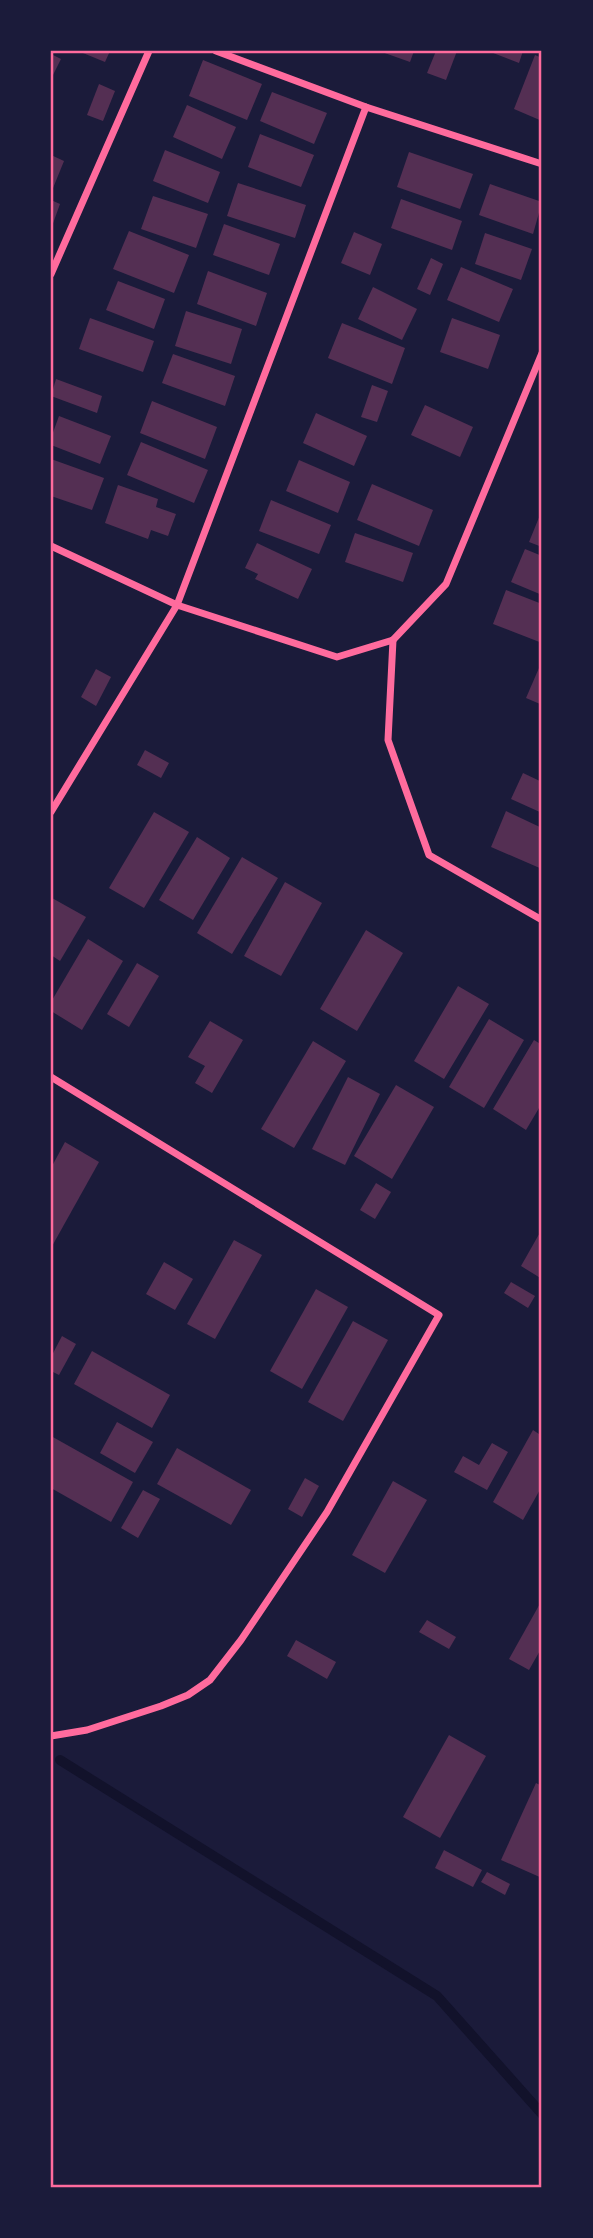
<svg xmlns="http://www.w3.org/2000/svg" width="593" height="2238" viewBox="0 0 593 2238" font-family="'Alegreya Sans',sans-serif">
	<style>
		.lines { fill: none; stroke-linecap: round; stroke-linejoin: round }
		.stream { stroke: #12122b; stroke-width: 10 }
		.building { fill: #542f53 }
		.minor { stroke: #ff6b9d; stroke-width: 7 }
		.neatline { fill: none; stroke: #ff6b9d; stroke-width: 2.5 }
	</style>
	<rect width="100%" height="100%" fill="#1b1b3a"/>
	<g class="lines">
		<!-- stream -->
		<path class="stream" d="M60 1760 437 1996 542 2114"/>
	</g>
	<!-- building -->
	<g class="building">
		<path d="M78 51H110L105 62Z"/>
		<path d="M379 51H414L410 62Z"/>
		<path d="M436 51H457L446 80 427 73Z"/>
		<path d="M488 51H523L519 63Z"/>
		<path d="M51 54 61 59 51 79Z"/>
		<path d="M535 55 542 58V121L514 109Z"/>
		<path d="M203 60 262 84 247 120 189 96Z"/>
		<path d="M99 84 115 91 103 121 87 115Z"/>
		<path d="M272 92 327 113 314 144 260 121Z"/>
		<path d="M187 105 236 127 222 159 173 137Z"/>
		<path d="M260 134 314 155 301 187 248 167Z"/>
		<path d="M165 150 220 172 208 203 153 181Z"/>
		<path d="M409 152 473 174 460 209 397 187Z"/>
		<path d="M51 155 64 161 51 193Z"/>
		<path d="M238 183 306 205 295 238 227 216Z"/>
		<path d="M490 184 542 202 533 234 479 215Z"/>
		<path d="M153 196 208 214 196 248 141 229Z"/>
		<path d="M401 199 462 221 452 250 391 228Z"/>
		<path d="M51 200 60 204 51 229Z"/>
		<path d="M224 224 280 244 269 275 213 255Z"/>
		<path d="M129 231 189 255 174 293 113 269Z"/>
		<path d="M354 232 382 244 370 275 341 263Z"/>
		<path d="M485 233 532 249 521 280 475 264Z"/>
		<path d="M431 258 443 264 430 295 417 289Z"/>
		<path d="M461 267 513 289 499 322 447 300Z"/>
		<path d="M208 271 267 293 256 326 197 304Z"/>
		<path d="M118 281 165 299 154 329 106 310Z"/>
		<path d="M373 287 417 309 402 340 358 319Z"/>
		<path d="M186 311 242 329 231 364 175 346Z"/>
		<path d="M90 318 154 341 143 372 79 349Z"/>
		<path d="M452 318 500 335 488 369 440 352Z"/>
		<path d="M342 323 405 348 392 384 328 358Z"/>
		<path d="M173 354 235 376 225 406 162 383Z"/>
		<path d="M56 379 102 396 97 413 51 396Z"/>
		<path d="M372 385 388 391 377 422 361 417Z"/>
		<path d="M152 401 217 427 205 459 140 433Z"/>
		<path d="M425 405 473 427 460 457 411 435Z"/>
		<path d="M316 413 367 436 354 466 303 443Z"/>
		<path d="M59 416 111 436 100 464 51 445V438Z"/>
		<path d="M141 442 208 470 194 503 127 475Z"/>
		<path d="M51 459 104 478 92 510 51 496Z"/>
		<path d="M299 460 350 482 338 513 286 491Z"/>
		<path d="M372 484 433 510 419 546 357 520Z"/>
		<path d="M118 485 158 499 156 507 176 514 168 536 151 530 148 539 105 523Z"/>
		<path d="M271 500 331 525 319 554 259 531Z"/>
		<path d="M542 510V547L529 542Z"/>
		<path d="M355 533 413 553 403 582 345 562Z"/>
		<path d="M257 543 312 569 298 599 255 579 258 574 245 568Z"/>
		<path d="M525 549 542 556V595L511 582Z"/>
		<path d="M506 590 542 604V643L493 624Z"/>
		<path d="M542 661V699L540 704 526 698Z"/>
		<path d="M96 669 111 677 96 706 81 697Z"/>
		<path d="M145 750 169 763 161 778 137 765Z"/>
		<path d="M523 773 542 782V813L511 799Z"/>
		<path d="M506 811 542 828V869L491 847Z"/>
		<path d="M154 812 189 832 144 908 109 888Z"/>
		<path d="M197 837 230 858 193 920 159 900Z"/>
		<path d="M242 857 278 878 232 954 197 933Z"/>
		<path d="M285 882 322 903 281 976 244 956Z"/>
		<path d="M52 898 86 917 60 961 51 955Z"/>
		<path d="M366 930 403 953 357 1031 320 1009Z"/>
		<path d="M88 939 123 961 82 1030 51 1011V1002Z"/>
		<path d="M137 963 159 976 129 1027 107 1014Z"/>
		<path d="M458 986 489 1004 444 1079 414 1061Z"/>
		<path d="M489 1019 524 1040 484 1108 449 1087Z"/>
		<path d="M210 1021 243 1040 212 1093 195 1083 205 1066 188 1057Z"/>
		<path d="M534 1040 542 1045V1103L526 1130 493 1109Z"/>
		<path d="M313 1041 346 1061 294 1148 261 1129Z"/>
		<path d="M348 1077 380 1094 345 1165 312 1149Z"/>
		<path d="M396 1085 434 1107 392 1179 354 1156Z"/>
		<path d="M65 1142 99 1162 51 1248V1168Z"/>
		<path d="M376 1183 391 1192 375 1219 360 1210Z"/>
		<path d="M542 1229V1279L521 1266Z"/>
		<path d="M234 1240 262 1255 215 1339 187 1324Z"/>
		<path d="M164 1262 193 1279 175 1310 146 1294Z"/>
		<path d="M511 1282 535 1296 528 1308 504 1293Z"/>
		<path d="M316 1289 348 1307 302 1389 270 1371Z"/>
		<path d="M353 1321 388 1340 343 1421 308 1402Z"/>
		<path d="M62 1336 76 1344 59 1375 51 1371V1357Z"/>
		<path d="M92 1351 170 1395 152 1428 74 1384Z"/>
		<path d="M117 1422 153 1442 135 1473 100 1453Z"/>
		<path d="M533 1430 542 1436V1486L523 1520 493 1502Z"/>
		<path d="M51 1436 133 1482 111 1522 51 1488Z"/>
		<path d="M492 1443 508 1452 487 1490 454 1472 463 1456 479 1465Z"/>
		<path d="M177 1448 251 1490 231 1525 157 1484Z"/>
		<path d="M305 1478 319 1486 302 1517 288 1509Z"/>
		<path d="M393 1481 427 1500 385 1573 352 1555Z"/>
		<path d="M143 1490 160 1499 138 1538 121 1528Z"/>
		<path d="M542 1600V1647L529 1670 509 1659Z"/>
		<path d="M427 1620 456 1637 449 1649 419 1632Z"/>
		<path d="M296 1640 336 1662 327 1679 287 1656Z"/>
		<path d="M449 1735 486 1756 440 1838 403 1817Z"/>
		<path d="M536 1783 542 1786V1878L501 1860Z"/>
		<path d="M444 1850 482 1870 473 1887 435 1868Z"/>
		<path d="M487 1872 510 1884 505 1895 481 1882Z"/>
	</g>
	<g class="lines">
		<!-- minor -->
		<g class="minor">
			<path d="M216 51 366 107 542 164"/>
			<path d="M51 274 149 51"/>
			<path d="M51 546 177 605 337 657 393 640 446 584 542 353"/>
			<path d="M393 640 388 740 429 855 542 920"/>
			<path d="M51 812 177 605 366 107"/>
			<path d="M51 1077 439 1315 327 1512 241 1640 210 1680 188 1695 161 1706 87 1730 51 1736"/>
		</g>
	</g>
	<!-- border -->
	<rect width="593" height="2238" fill="none" stroke="#1b1b3a" stroke-width="105"/>
	<rect x="52" y="52" width="488" height="2134" class="neatline"/>
</svg>
